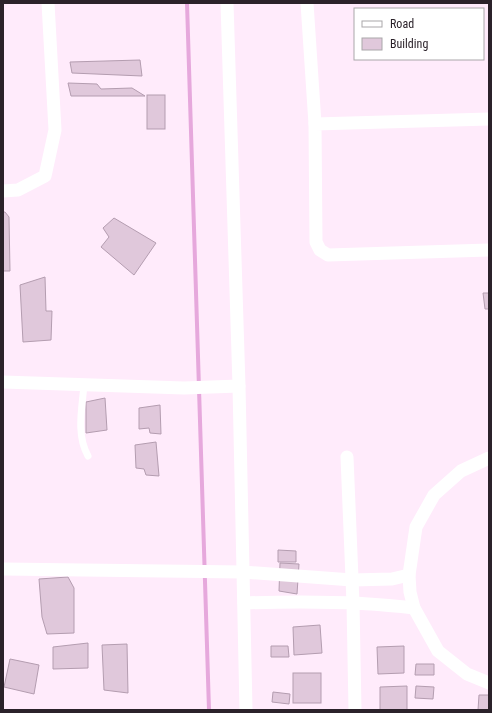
<svg xmlns="http://www.w3.org/2000/svg" width="492" height="713" viewBox="0 0 492 713" font-family="'Roboto Condensed',sans-serif">
	<style>
		.lines { fill: none; stroke-linecap: round; stroke-linejoin: round }
		.stream { stroke: #e6a8dc; stroke-width: 4 }
		.building { fill: #e0c8db; stroke: #b49db0 }
		.service { stroke: #fff; stroke-width: 7 }
		.minor { stroke: #fff; stroke-width: 13 }
	</style>
	<rect width="100%" height="100%" fill="#ffebfb"/>
	<g class="lines">
		<!-- stream -->
		<path class="stream" d="M187 3 209 710"/>
	</g>
	<!-- building -->
	<g class="building">
		<path d="M140 60 142 76 72 73 70 62Z"/>
		<path d="M68 83 97 84 101 89 132 88 145 96H71Z"/>
		<rect x="147" y="95" width="18" height="34"/>
		<path d="M3 212H5L9 217 10 271H3Z"/>
		<path d="M114 218 156 243 134 275 101 247 109 237 103 228Z"/>
		<path d="M45 277 46 311H52L51 340 23 342 20 285Z"/>
		<path d="M483 293H489V309H485Z"/>
		<path d="M105 398 107 430 86 433V402Z"/>
		<path d="M160 405 161 434 150 433 149 428 139 429V408Z"/>
		<path d="M156 442 159 476 146 475 144 469 136 468 135 445Z"/>
		<path d="M278 550 296 551V562H278Z"/>
		<path d="M280 563 299 564 297 594 279 591Z"/>
		<path d="M68 577 74 588V633L47 634 42 617 39 579Z"/>
		<path d="M320 625 322 653 294 655 293 627Z"/>
		<path d="M88 643V668L53 669V647Z"/>
		<path d="M127 644 128 693 104 690 102 645Z"/>
		<path d="M271 646H288L289 657H271Z"/>
		<path d="M404 646V673L378 674 377 647Z"/>
		<path d="M10 659 39 665 34 694 4 687Z"/>
		<path d="M416 664H434V675H415Z"/>
		<rect x="293" y="673" width="28" height="30"/>
		<path d="M407 686V710H380V687Z"/>
		<path d="M416 686 434 687 433 699 415 698Z"/>
		<path d="M273 692 290 694 289 704 272 702Z"/>
		<path d="M479 695H489V710H478Z"/>
	</g>
	<g class="lines">
		<!-- service -->
		<path class="service" d="M84 385C82 408 76 435 88 456"/>
		<!-- minor -->
		<g class="minor">
			<path d="M227 3 239 386 246 710"/>
			<path d="M307 3 315 124"/>
			<path d="M489 119 315 124 316 242 320 250 328 255 489 250"/>
			<path d="M3 191 18 190 45 176 55 130 48 3"/>
			<path d="M3 382 184 388 239 386"/>
			<path d="M347 457 353 603 355 710"/>
			<path d="M489 458 461 471 434 495 416 527 409 575 410 592 414 608 438 651 467 674 489 683"/>
			<path d="M3 569 243 572 352 580 392 579 409 575"/>
			<path d="M244 603C300 601 358 601 414 608"/>
		</g>
	</g>
	<!-- border -->
	<rect width="492" height="713" fill="none" stroke="#2b222a" stroke-width="8"/>
	<!-- legend -->
	<rect x="354" y="8" width="130" height="52" fill="#ffffff" stroke="#aaa7aa"/>
	<rect x="362" y="21" width="20" height="6" fill="#ffffff" stroke="#aaa7aa"/>
	<text x="390" y="28" font-size="12" fill="#2b222a">Road</text>
	<rect x="362" y="38" width="20" height="12" fill="#e0c8db" stroke="#aaa7aa"/>
	<text x="390" y="48" font-size="12" fill="#2b222a">Building</text>
</svg>
